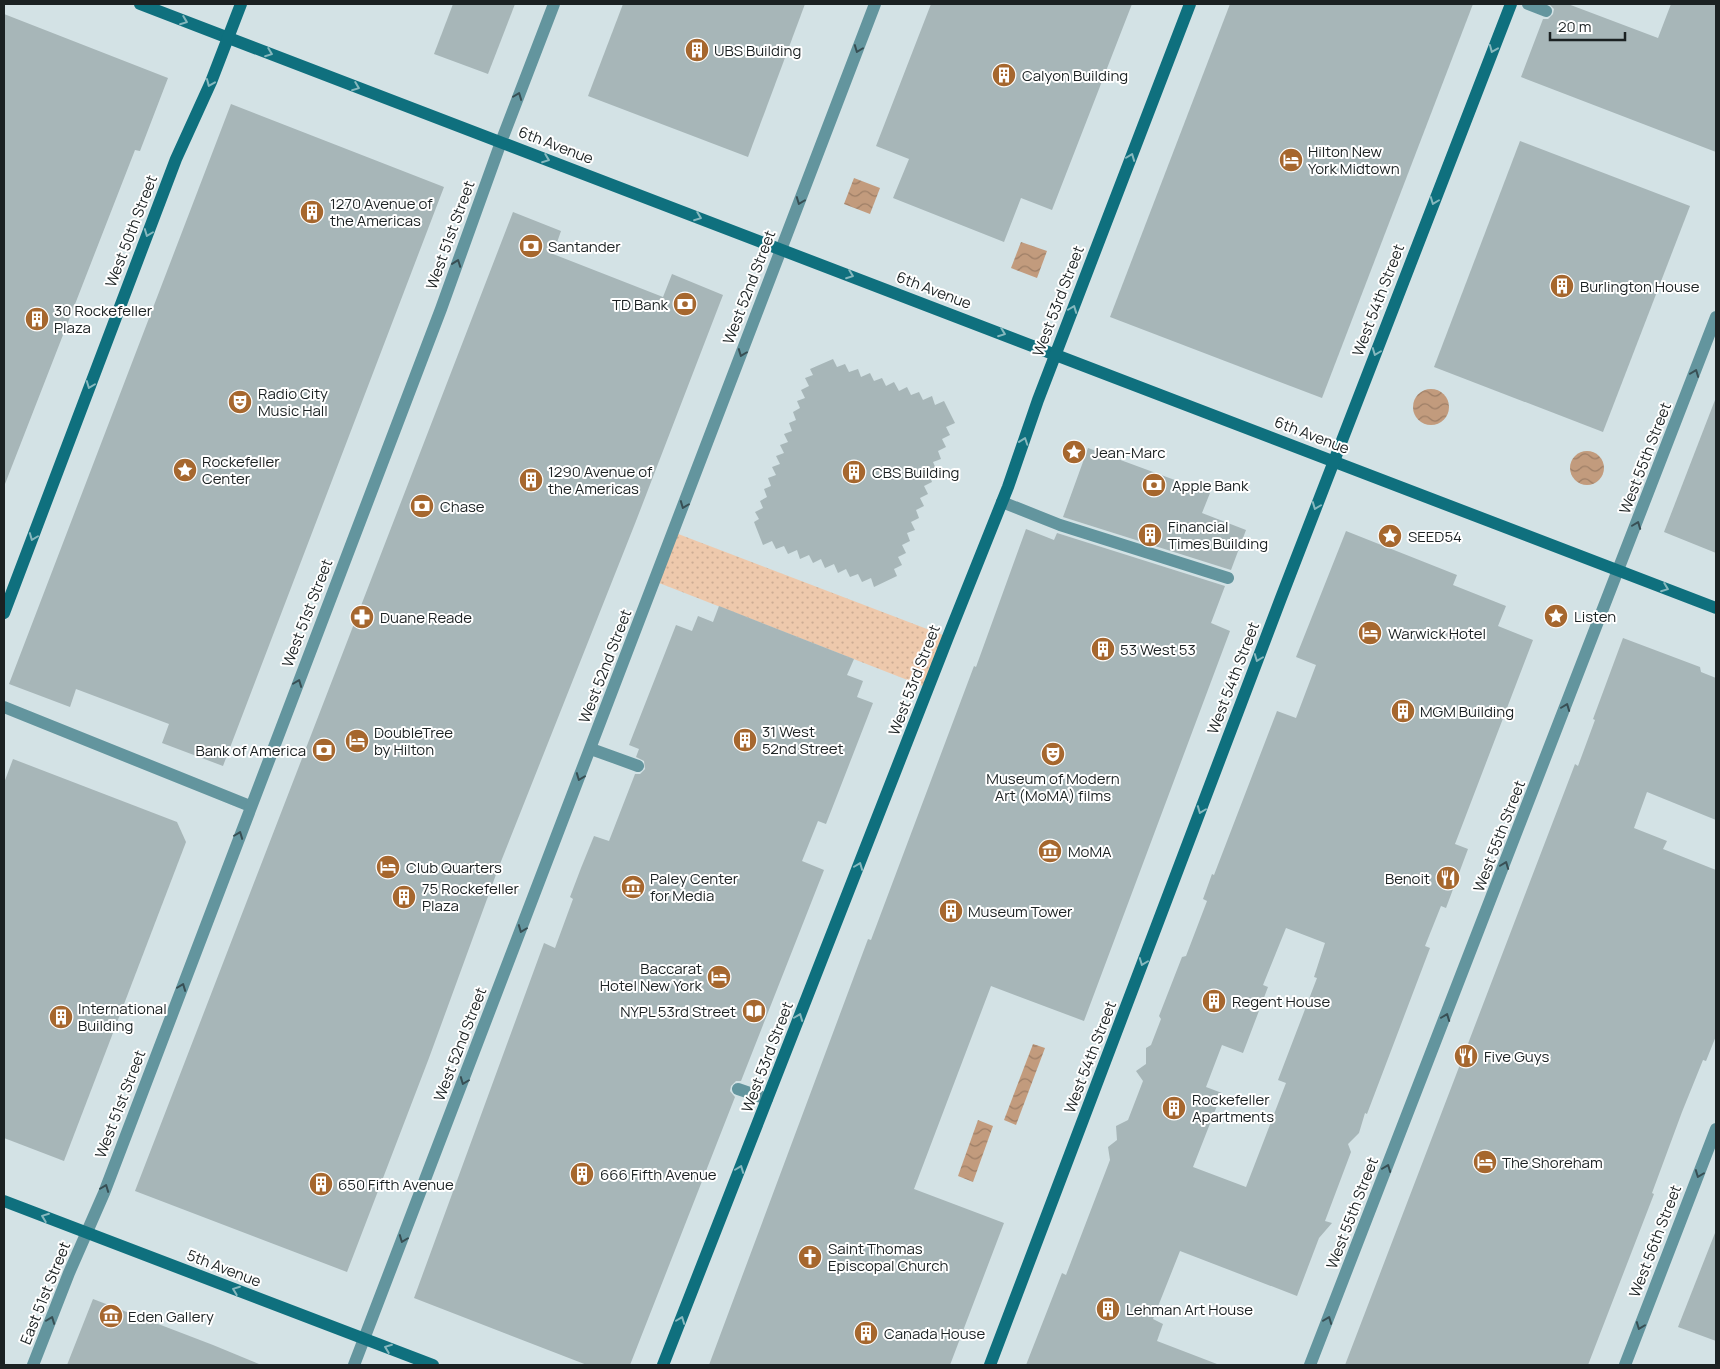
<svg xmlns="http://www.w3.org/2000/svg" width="1720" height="1369" viewBox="0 0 1720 1369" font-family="Manrope,sans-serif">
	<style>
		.grass { fill: url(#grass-dots) }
		.water { fill: url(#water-waves) }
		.building { fill: #a7b6b8; fill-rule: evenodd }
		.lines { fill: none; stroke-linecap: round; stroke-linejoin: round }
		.service { stroke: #63959e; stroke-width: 12 }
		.pedestrian { stroke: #63959e; stroke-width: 12 }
		.minor { stroke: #63959e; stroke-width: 12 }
		.secondary { stroke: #0f707e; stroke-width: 12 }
		.oneway { stroke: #87b8be }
		.oneway2 { stroke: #384f54 }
		.labels { text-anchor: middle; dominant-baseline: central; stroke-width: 4; stroke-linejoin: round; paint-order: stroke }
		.poi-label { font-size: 15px; fill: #1b2122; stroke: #fff; text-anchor: start }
		.street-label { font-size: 15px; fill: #1b2122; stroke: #fff }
	</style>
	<defs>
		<pattern id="grass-dots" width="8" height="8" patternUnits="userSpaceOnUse" patternTransform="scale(1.25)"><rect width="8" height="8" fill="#eec9ac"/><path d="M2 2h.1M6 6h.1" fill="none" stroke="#ccac94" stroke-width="1.8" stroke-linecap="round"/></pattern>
		<pattern id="water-waves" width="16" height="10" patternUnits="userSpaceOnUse" patternTransform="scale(1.25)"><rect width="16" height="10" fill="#c29b7d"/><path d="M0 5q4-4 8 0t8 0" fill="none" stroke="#9d7e66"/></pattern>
	</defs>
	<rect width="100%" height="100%" fill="#d3e2e5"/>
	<!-- grass -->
	<path class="grass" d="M673 532 948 637 928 688 654 581Z"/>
	<!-- water -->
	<g class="water">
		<path d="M854 178 880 188 870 214 844 204Z"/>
		<path d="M1021 242 1047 251 1037 278 1011 268Z"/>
		<circle cx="1431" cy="407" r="18"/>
		<circle cx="1587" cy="468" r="17"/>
		<path d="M1033 1044 1045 1048 1016 1125 1004 1120Z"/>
		<path d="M978 1120 993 1126 973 1182 958 1176Z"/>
	</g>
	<!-- building -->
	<g class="building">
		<path d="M453 4H515L488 74 434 54Z"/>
		<path d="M623 4H805L748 157 588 96Z"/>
		<path d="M931 4H1132L1052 210 1021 198 1004 242 893 198 909 159 876 146Z"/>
		<path d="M1230 4H1473L1322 398 1110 317Z"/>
		<path d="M1549 4H1568L1658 38 1671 4H1716V152L1521 77 1543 19H1548L1553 14 1554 9Z"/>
		<path d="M4 14 168 78 140 151 135 150 5 484H4Z"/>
		<path d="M231 104 444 187 223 766 162 743 169 724 76 689 70 707 9 684Z"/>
		<path d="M1520 141 1690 206 1603 432 1434 367Z"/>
		<path d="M513 212 561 231 553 254 663 297 672 274 723 295 636 521 498 869 429 1058 347 1272 135 1191Z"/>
		<path d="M833 359 837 367 845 364 849 372 858 369 861 377 870 373 874 381 882 378 886 386 894 382 899 391 907 387 911 395 919 392 923 400 932 396 935 405 944 401 955 423 946 427 950 435 942 439 946 447 938 451 941 459 933 462 937 471 929 474 932 482 924 486 928 494 920 498 924 506 916 510 919 518 911 522 915 530 907 533 910 541 902 545 906 553 898 557 902 565 894 569 897 576 874 587 871 578 862 582 858 574 850 577 846 569 838 573 834 564 825 568 821 559 813 563 809 555 800 559 797 550 788 554 784 546 776 549 772 541 763 545 754 522 759 519 755 512 763 508 760 501 767 497 764 489 771 486 768 478 776 475 772 467 780 464 776 456 784 453 780 445 788 442 784 434 792 431 789 423 796 420 793 412 800 408 797 401 805 398 801 390 809 386 805 378 813 375 810 369Z"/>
		<path d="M1715 400 1716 401V553L1664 532Z"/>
		<path d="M1088 448 1210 493 1202 513 1246 530 1231 570 1063 517Z"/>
		<path d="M1026 529 1054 540 1057 533 1225 586 1211 623 1230 631 1084 1021 991 986 914 1189 1004 1223 950 1365H709L868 939 871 940 974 666 976 667Z"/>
		<path d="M1346 531 1457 575 1453 585 1506 606 1498 626 1533 640 1455 844 1468 849 1446 908 1441 906 1425 946 1430 948 1367 1114 1365 1113 1359 1133 1348 1144 1351 1152 1325 1221 1332 1223 1319 1238 1297 1296 1180 1251 1153 1319 1163 1324 1157 1341 1217 1364 1216 1365H1026L1062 1273 1066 1275 1110 1160 1108 1147 1117 1140 1116 1126 1128 1120 1143 1081 1136 1071 1146 1064V1048L1151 1045 1161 1019 1159 1016 1182 957 1186 956 1199 922 1207 901 1203 899 1212 874 1214 875 1277 711 1296 718 1316 665 1296 657ZM1286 928 1325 943 1314 977 1317 978 1278 1080 1286 1083 1246 1187 1193 1167 1222 1093 1206 1087 1222 1045 1243 1053 1268 987 1263 985Z"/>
		<path d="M719 606 854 659 847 675 863 681 857 697 873 703 826 824 818 821 802 861 824 870 741 1081H736L731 1086 730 1091 735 1097 630 1365H587L414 1298 544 943 555 948 573 899 570 897 581 868 594 836 609 841 635 774H640L645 769 644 761 636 757 639 749 629 745 676 625 692 631 698 616 713 622Z"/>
		<path d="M1623 638 1700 667 1701 672 1716 678V820L1647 792 1634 828 1667 841 1663 849 1716 870V1036L1706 1061 1703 1060 1682 1112 1652 1193 1654 1194 1588 1365H1345L1567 785 1575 764 1578 766 1595 720 1593 719Z"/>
		<path d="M13 759 177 822 186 842 64 1161 4 1138V783Z"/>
		<path d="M1715 1233H1716V1341L1678 1327Z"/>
		<path d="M93 1299 213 1345 259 1364V1365H67Z"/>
	</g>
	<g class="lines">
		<!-- service -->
		<g class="service">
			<path d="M1528 4 1546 11"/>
			<path d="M1002 502 1060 525 1228 578"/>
			<path d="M591 749 638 766"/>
			<path d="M738 1089 767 1099"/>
		</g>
		<!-- pedestrian -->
		<path class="pedestrian" d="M4 707 250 806"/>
		<!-- minor -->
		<g class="minor">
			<path d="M33 1365 69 1273 104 1193 441 309 501 142 554 4"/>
			<path d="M354 1365 875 4"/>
			<path d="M1310 1365 1716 317"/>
			<path d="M1625 1365 1716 1129"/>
		</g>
		<!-- secondary -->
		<g class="secondary">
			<path d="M140 4 1716 608"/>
			<path d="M4 613 176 159 211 82 241 4"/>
			<path d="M4 1201 433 1365"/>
			<path d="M663 1365 948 637 1008 487 1038 400 1190 4"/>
			<path d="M990 1365 1281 598 1511 4"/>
		</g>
	</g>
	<!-- one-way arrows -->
	<defs><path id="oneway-chevron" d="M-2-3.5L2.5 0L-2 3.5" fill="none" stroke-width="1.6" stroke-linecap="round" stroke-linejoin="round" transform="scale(1.25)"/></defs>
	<g class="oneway">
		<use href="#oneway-chevron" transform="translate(184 21) rotate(21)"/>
		<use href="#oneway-chevron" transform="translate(1493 49) rotate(112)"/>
		<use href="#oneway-chevron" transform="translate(269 53) rotate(21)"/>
		<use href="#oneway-chevron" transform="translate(210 83) rotate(113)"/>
		<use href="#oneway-chevron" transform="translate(356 87) rotate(21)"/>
		<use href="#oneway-chevron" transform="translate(1131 157) rotate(-69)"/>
		<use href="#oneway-chevron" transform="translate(546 159) rotate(21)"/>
		<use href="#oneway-chevron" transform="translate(1434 201) rotate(111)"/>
		<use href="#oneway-chevron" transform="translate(698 217) rotate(21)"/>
		<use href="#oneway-chevron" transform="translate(148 233) rotate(111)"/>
		<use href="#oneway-chevron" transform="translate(850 275) rotate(21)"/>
		<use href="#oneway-chevron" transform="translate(1073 309) rotate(-69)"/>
		<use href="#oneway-chevron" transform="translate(1002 333) rotate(21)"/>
		<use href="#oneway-chevron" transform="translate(1376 352) rotate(111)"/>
		<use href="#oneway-chevron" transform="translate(90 385) rotate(111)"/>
		<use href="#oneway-chevron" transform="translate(1024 441) rotate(-71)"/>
		<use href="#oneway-chevron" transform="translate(1316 506) rotate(111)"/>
		<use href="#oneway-chevron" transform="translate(33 537) rotate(111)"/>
		<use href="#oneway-chevron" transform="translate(1665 588) rotate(21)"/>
		<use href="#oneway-chevron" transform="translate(1258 658) rotate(111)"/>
		<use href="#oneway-chevron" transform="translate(1201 810) rotate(111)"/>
		<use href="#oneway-chevron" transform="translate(859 866) rotate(-69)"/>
		<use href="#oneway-chevron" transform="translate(1143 962) rotate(111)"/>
		<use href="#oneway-chevron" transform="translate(799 1017) rotate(-69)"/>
		<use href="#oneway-chevron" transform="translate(740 1169) rotate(-69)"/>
		<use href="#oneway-chevron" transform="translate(45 1217) rotate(-159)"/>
		<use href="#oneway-chevron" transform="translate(236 1290) rotate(-159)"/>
		<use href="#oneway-chevron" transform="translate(681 1320) rotate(-69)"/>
		<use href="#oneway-chevron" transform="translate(388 1348) rotate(-159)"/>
	</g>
	<g class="oneway2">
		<use href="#oneway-chevron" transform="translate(858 49) rotate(111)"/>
		<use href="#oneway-chevron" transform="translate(518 96) rotate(-69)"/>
		<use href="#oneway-chevron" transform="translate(800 201) rotate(111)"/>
		<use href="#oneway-chevron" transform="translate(457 263) rotate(-70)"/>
		<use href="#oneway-chevron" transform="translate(742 353) rotate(111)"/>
		<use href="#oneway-chevron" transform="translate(1695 373) rotate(-69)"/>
		<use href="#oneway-chevron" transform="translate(684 505) rotate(111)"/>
		<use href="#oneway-chevron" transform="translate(1637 525) rotate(-69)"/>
		<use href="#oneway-chevron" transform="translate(298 683) rotate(-69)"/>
		<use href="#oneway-chevron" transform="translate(1566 707) rotate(-69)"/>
		<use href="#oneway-chevron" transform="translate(580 777) rotate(111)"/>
		<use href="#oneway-chevron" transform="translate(239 835) rotate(-69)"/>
		<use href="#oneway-chevron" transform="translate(1505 865) rotate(-69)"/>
		<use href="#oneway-chevron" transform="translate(522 929) rotate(111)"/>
		<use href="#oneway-chevron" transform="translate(182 987) rotate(-69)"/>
		<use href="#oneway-chevron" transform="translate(1446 1017) rotate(-69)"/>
		<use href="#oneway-chevron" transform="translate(464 1081) rotate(111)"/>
		<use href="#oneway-chevron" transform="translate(1387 1168) rotate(-69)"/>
		<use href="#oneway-chevron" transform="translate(1699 1174) rotate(111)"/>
		<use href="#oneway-chevron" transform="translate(105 1188) rotate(-69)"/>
		<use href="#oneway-chevron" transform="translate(403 1239) rotate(111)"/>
		<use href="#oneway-chevron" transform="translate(51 1320) rotate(-69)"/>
		<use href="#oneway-chevron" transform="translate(1328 1320) rotate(-69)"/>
		<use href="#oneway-chevron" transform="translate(1640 1326) rotate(111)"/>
	</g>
	<!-- icons -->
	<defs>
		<g id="building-disc" transform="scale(1.25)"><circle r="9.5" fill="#a6672e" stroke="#fff"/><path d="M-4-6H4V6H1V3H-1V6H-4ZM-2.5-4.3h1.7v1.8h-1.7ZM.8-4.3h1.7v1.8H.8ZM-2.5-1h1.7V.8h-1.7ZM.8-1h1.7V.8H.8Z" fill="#fff"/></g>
		<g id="hotel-disc" transform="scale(1.25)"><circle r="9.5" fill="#a6672e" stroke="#fff"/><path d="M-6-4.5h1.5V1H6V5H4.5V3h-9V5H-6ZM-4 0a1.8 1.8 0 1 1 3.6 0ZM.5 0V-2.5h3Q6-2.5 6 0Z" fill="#fff"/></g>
		<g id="bank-disc" transform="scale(1.25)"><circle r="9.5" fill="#a6672e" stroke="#fff"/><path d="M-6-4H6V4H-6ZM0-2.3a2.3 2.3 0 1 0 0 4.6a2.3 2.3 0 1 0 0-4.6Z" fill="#fff"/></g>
		<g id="theatre-disc" transform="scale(1.25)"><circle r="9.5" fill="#a6672e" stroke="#fff"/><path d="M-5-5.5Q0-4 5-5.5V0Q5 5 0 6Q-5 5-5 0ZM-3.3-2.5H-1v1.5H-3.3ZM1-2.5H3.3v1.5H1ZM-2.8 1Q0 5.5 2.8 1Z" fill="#fff"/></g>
		<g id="sight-disc" transform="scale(1.25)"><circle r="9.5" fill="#a6672e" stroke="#fff"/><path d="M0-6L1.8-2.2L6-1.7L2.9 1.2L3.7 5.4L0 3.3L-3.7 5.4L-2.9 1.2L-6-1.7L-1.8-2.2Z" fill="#fff"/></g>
		<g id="pharmacy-disc" transform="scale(1.25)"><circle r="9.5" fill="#a6672e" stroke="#fff"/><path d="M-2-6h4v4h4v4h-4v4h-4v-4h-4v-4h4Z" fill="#fff"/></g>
		<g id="museum-disc" transform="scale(1.25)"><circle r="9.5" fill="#a6672e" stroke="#fff"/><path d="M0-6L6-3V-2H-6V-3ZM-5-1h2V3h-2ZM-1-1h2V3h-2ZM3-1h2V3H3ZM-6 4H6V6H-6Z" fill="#fff"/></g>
		<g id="restaurant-disc" transform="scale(1.25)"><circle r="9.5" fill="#a6672e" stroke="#fff"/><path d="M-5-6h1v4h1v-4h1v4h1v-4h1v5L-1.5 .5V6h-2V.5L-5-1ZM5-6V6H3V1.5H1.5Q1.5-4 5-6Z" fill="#fff"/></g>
		<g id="library-disc" transform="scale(1.25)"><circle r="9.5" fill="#a6672e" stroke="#fff"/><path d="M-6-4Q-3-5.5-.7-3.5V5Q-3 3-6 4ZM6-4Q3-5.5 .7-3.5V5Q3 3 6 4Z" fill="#fff"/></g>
		<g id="church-disc" transform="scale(1.25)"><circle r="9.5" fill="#a6672e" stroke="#fff"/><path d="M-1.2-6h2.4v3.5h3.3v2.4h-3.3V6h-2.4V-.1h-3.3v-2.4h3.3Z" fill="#fff"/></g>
	</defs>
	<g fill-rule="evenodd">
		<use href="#building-disc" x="697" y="50"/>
		<use href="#building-disc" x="1004" y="75"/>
		<use href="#hotel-disc" x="1291" y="160"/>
		<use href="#building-disc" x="312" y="212"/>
		<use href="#bank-disc" x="531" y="246"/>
		<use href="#building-disc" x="1562" y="286"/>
		<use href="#bank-disc" x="685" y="304"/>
		<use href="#building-disc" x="37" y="319"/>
		<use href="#theatre-disc" x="240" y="402"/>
		<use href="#sight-disc" x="1074" y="452"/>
		<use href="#sight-disc" x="185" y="470"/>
		<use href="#building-disc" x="854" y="472"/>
		<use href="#building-disc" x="531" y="480"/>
		<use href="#bank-disc" x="1154" y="485"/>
		<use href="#bank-disc" x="422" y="506"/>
		<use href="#building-disc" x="1150" y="535"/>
		<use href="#sight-disc" x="1390" y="536"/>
		<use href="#sight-disc" x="1556" y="616"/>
		<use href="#pharmacy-disc" x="362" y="617"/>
		<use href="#hotel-disc" x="1370" y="633"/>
		<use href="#building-disc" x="1103" y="649"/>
		<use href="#building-disc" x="1403" y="711"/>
		<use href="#building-disc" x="745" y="740"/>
		<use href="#hotel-disc" x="357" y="741"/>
		<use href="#bank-disc" x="324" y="750"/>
		<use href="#theatre-disc" x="1053" y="754"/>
		<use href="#museum-disc" x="1050" y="851"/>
		<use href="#hotel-disc" x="388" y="867"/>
		<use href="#restaurant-disc" x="1448" y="878"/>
		<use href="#museum-disc" x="633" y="887"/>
		<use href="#building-disc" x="404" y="897"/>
		<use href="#building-disc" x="951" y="911"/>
		<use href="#hotel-disc" x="719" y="977"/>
		<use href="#building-disc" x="1214" y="1001"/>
		<use href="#library-disc" x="754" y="1011"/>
		<use href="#building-disc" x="61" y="1017"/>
		<use href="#restaurant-disc" x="1466" y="1056"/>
		<use href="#building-disc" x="1174" y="1108"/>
		<use href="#hotel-disc" x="1485" y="1162"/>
		<use href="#building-disc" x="582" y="1174"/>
		<use href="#building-disc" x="321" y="1184"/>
		<use href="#church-disc" x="810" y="1257"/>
		<use href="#building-disc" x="1108" y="1309"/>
		<use href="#museum-disc" x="111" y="1316"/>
		<use href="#building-disc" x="866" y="1333"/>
	</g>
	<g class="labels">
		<!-- poi labels -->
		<g class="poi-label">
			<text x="714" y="50">UBS Building</text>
			<text x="1022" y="75">Calyon Building</text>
			<text x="1308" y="151">Hilton New<tspan x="1308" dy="17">York Midtown</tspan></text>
			<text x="330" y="203">1270 Avenue of<tspan x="330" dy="17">the Americas</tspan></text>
			<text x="548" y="246">Santander</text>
			<text x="1580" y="286">Burlington House</text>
			<text x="668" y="304" text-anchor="end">TD Bank</text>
			<text x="54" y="310">30 Rockefeller<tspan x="54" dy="17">Plaza</tspan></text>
			<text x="258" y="393">Radio City<tspan x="258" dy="17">Music Hall</tspan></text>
			<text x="1092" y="452">Jean-Marc</text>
			<text x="202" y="461">Rockefeller<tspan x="202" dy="17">Center</tspan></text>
			<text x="548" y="471">1290 Avenue of<tspan x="548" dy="17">the Americas</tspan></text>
			<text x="872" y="472">CBS Building</text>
			<text x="1172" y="485">Apple Bank</text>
			<text x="440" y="506">Chase</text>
			<text x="1168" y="526">Financial<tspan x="1168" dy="17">Times Building</tspan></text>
			<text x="1408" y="536">SEED54</text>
			<text x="1574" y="616">Listen</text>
			<text x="380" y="617">Duane Reade</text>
			<text x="1388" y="633">Warwick Hotel</text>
			<text x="1120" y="649">53 West 53</text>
			<text x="1420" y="711">MGM Building</text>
			<text x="762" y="731">31 West<tspan x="762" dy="17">52nd Street</tspan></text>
			<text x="374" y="732">DoubleTree<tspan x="374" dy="17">by Hilton</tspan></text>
			<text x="306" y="750" text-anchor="end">Bank of America</text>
			<text x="1053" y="778" text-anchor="middle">Museum of Modern<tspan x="1053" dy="17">Art (MoMA) films</tspan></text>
			<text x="1068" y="851">MoMA</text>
			<text x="406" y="867">Club Quarters</text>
			<text x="650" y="878">Paley Center<tspan x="650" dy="17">for Media</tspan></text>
			<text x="1430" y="878" text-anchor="end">Benoit</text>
			<text x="422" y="888">75 Rockefeller<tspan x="422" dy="17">Plaza</tspan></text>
			<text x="968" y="911">Museum Tower</text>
			<text x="702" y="968" text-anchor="end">Baccarat<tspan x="702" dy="17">Hotel New York</tspan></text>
			<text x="1232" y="1001">Regent House</text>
			<text x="78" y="1008">International<tspan x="78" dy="17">Building</tspan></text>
			<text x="736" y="1011" text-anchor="end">NYPL 53rd Street</text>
			<text x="1484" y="1056">Five Guys</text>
			<text x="1192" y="1099">Rockefeller<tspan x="1192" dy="17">Apartments</tspan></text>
			<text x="1502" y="1162">The Shoreham</text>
			<text x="600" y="1174">666 Fifth Avenue</text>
			<text x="338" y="1184">650 Fifth Avenue</text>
			<text x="828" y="1248">Saint Thomas<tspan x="828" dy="17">Episcopal Church</tspan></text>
			<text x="1126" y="1309">Lehman Art House</text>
			<text x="128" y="1316">Eden Gallery</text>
			<text x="884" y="1333">Canada House</text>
		</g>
		<!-- street labels -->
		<g class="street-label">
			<text transform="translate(556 145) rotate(21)">6th Avenue</text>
			<text transform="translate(131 231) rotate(-69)">West 50th Street</text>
			<text transform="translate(450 235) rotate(-70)">West 51st Street</text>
			<text transform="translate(749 287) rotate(-69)">West 52nd Street</text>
			<text transform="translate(934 290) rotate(21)">6th Avenue</text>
			<text transform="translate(1378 300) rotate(-69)">West 54th Street</text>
			<text transform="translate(1058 301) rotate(-69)">West 53rd Street</text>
			<text transform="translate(1312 435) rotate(21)">6th Avenue</text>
			<text transform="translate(1645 458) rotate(-69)">West 55th Street</text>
			<text transform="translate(307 613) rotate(-69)">West 51st Street</text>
			<text transform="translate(605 666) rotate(-69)">West 52nd Street</text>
			<text transform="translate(1233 678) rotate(-69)">West 54th Street</text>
			<text transform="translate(914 680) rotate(-69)">West 53rd Street</text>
			<text transform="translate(1499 836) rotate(-69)">West 55th Street</text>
			<text transform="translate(460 1044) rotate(-69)">West 52nd Street</text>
			<text transform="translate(767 1057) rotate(-69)">West 53rd Street</text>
			<text transform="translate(1090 1057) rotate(-69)">West 54th Street</text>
			<text transform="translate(120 1104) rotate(-69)">West 51st Street</text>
			<text transform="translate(1352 1213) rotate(-69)">West 55th Street</text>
			<text transform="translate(1655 1241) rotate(-69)">West 56th Street</text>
			<text transform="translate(224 1268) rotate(21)">5th Avenue</text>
			<text transform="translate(45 1293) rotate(-68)">East 51st Street</text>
		</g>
	</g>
	<!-- border -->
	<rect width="1720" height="1369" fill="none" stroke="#1b2122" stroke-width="10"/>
	<!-- scale -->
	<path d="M1550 32v8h75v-8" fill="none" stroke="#1b2122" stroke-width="2.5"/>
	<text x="1558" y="32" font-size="15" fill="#1b2122" stroke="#ffffff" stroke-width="4" paint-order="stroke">20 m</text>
</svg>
